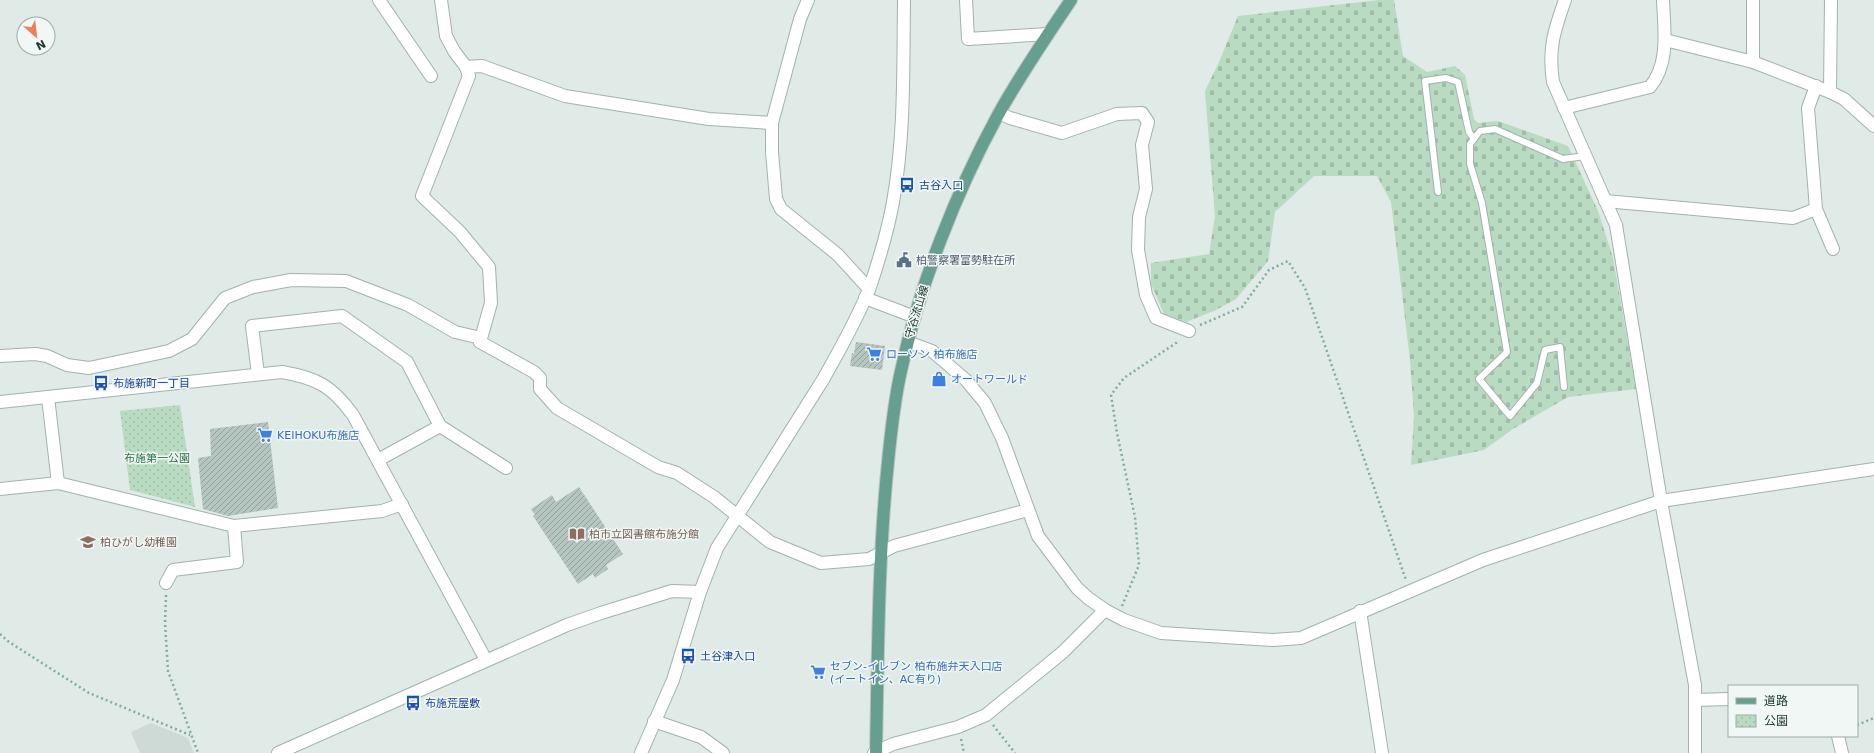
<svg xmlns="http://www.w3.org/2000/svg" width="1874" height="753" viewBox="0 0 1874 753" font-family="'DejaVu Sans','Noto Sans JP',sans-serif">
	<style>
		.built { fill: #cedad5 }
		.cemetery { fill: url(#cemetery-stones) }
		.park { fill: url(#park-dots) }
		.building { fill: url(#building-hatch) }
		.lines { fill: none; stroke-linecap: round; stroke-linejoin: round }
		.service-casing { stroke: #a3b2ad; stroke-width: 8 }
		.minor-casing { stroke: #a3b2ad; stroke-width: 14 }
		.tertiary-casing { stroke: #a3b2ad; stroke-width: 14 }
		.primary-casing { stroke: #bcc4c2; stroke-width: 14 }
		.path { stroke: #81ad9f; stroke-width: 2.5; stroke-dasharray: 2 3; stroke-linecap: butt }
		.service { stroke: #fff; stroke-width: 6 }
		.minor { stroke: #fff; stroke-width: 12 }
		.tertiary { stroke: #fff; stroke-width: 12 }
		.primary { stroke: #669f90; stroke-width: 12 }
		.labels { text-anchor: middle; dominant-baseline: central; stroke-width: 3; stroke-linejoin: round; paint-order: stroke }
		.transit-label { font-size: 11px; fill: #164399; stroke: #f0f7f4; text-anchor: start }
		.service-label { font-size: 11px; fill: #4e5e75; stroke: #f0f7f4; text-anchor: start }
		.street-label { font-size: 11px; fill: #213a33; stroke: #f0f7f4 }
		.shop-label { font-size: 11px; fill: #366cbe; stroke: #f0f7f4; text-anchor: start }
		.park-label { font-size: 11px; fill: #2d6f47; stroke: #f0f7f4 }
		.education-label { font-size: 11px; fill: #785e54; stroke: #f0f7f4; text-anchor: start }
	</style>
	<defs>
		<pattern id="cemetery-stones" width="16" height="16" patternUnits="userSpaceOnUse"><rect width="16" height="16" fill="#b9dbc2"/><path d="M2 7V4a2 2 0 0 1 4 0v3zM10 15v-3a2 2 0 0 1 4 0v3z" fill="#9fbda7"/></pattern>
		<pattern id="park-dots" width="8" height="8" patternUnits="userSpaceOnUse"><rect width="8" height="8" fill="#b9dbc2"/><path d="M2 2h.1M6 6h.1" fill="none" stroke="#9fbda7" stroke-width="1.8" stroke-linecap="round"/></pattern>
		<pattern id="building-hatch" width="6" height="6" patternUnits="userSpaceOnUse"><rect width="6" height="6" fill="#b5c5bf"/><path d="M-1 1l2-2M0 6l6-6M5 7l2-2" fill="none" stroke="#93a19c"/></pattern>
	</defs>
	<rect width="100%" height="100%" fill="#e0eae6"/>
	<!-- built -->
	<path class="built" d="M151 723 188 738 194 753H140L131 732Z"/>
	<!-- cemetery -->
	<path class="cemetery" d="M1379 0H1394L1403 56 1427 72 1455 66 1465 75 1474 119 1478 123 1498 121 1568 146 1598 211 1613 258 1636 389 1568 397 1513 429 1484 450 1411 465 1414 416 1410 360 1391 202 1377 176H1314L1275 212 1268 261 1236 299 1216 310 1186 322 1164 314 1151 284V263L1209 254 1215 216 1205 91 1219 62 1238 16Z"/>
	<!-- park -->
	<path class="park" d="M180 405 195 507 130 490 120 411Z"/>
	<!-- building -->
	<g class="building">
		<path d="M856 342 885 346 882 370 850 366 852 353 854 354Z"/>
		<path d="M268 422 278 508 228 516 203 509 198 458 211 456 210 429Z"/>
		<path d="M579 487 623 554 606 565 608 569 595 578 593 574 578 584 533 516 535 515 531 509 552 495 556 502Z"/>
	</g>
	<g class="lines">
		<!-- service casing -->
		<g class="service-casing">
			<g id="service">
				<path d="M1438 192 1425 81 1446 78 1458 82 1469 132 1474 139"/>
				<path d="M1564 387 1560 347 1545 350 1537 383 1510 416 1479 379 1507 352 1482 203 1470 164V144L1480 131 1495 129 1563 159 1585 156"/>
			</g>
		</g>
		<!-- minor casing -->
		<g class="minor-casing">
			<g id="minor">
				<path d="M379 0 431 76"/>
				<path d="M441 0 446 36 454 51 466 67 482 66 565 96 709 119 772 123"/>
				<path d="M808 0 800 19 772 123V152L776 199 781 209 838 255 869 289"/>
				<path d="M966 0 968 39 1048 34"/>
				<path d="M1565 0C1554 31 1548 49 1553 82L1616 225 1661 501 1874 469"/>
				<path d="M1753 0V62"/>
				<path d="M1665 40 1753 62 1830 92 1844 99 1874 126"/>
				<path d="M466 67 469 76 422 196 460 232 489 267 491 303 480 342 534 372 540 378V389L557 408 658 467 677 473 714 497 770 542 821 563 869 559 894 546 1028 510"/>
				<path d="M1816 86 1808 108 1816 209"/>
				<path d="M1830 92 1831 0"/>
				<path d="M1564 108 1650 87C1670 63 1664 29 1663 0"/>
				<path d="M999 113 1010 118 1062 133 1117 114 1142 113 1148 122 1142 145 1146 189 1139 217 1138 250 1146 295 1156 318 1189 331"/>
				<path d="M1605 201 1793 218 1816 209 1833 249"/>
				<path d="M908 342 932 351 966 380 985 403 1002 438 1038 536 1077 588 1088 598 1105 610 1124 620 1161 633 1273 640 1301 638 1483 560 1661 501 1695 685V753"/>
				<path d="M0 356 35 354 47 356 67 365 89 368 169 351 192 339 225 298 253 287 291 280 346 281 408 305 455 332 481 338"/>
				<path d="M258 374 252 326 342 316 407 362 440 426 378 460"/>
				<path d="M48 397 58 483"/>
				<path d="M440 426 506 468"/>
				<path d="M0 489 58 483 234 526 237 562 173 570 166 583"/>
				<path d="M234 526 382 511 402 504"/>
				<path d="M1360 611 1382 753"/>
				<path d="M1695 700 1729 699"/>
				<path d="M654 721 701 737 723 753"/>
				<path d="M1838 736 1842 753"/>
				<path d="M874 753 893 744 958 727 986 715 1063 652 1105 610"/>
			</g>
		</g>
		<!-- tertiary casing -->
		<g class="tertiary-casing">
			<g id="tertiary">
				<path d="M865 298 915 317"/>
				<path d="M0 402 282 372C317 378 332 386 353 415L486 660"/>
				<path d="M278 753 567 625 601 613 672 591 700 592"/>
				<path d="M641 753 673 680 700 592 717 548 824 378C840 349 858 318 870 287 879 260 888 230 893 202 905 136 903 67 904 0"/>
			</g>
		</g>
		<!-- primary casing -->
		<g class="primary-casing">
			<path id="primary" d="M876 753C878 656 878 559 888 462 891 432 894 401 901 371 919 286 956 192 998 115 1020 75 1046 37 1071 0"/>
		</g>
		<!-- path -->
		<g class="path">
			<path d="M1200 325 1242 307 1269 270 1288 261 1305 288 1406 580"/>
			<path d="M166 595 165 623 168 671 198 753"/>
			<path d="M1122 606 1139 565 1135 517 1117 433 1111 395 1124 378 1179 341"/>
			<path d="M0 634 9 642 89 693 190 735"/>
			<path d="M993 725 1015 753"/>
			<path d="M1857 725 1874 718"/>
			<path d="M961 739 964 753"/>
		</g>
		<!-- service -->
		<use href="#service" class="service"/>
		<!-- minor -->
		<use href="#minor" class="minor"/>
		<!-- tertiary -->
		<use href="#tertiary" class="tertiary"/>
		<!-- primary -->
		<use href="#primary" class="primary"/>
	</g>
	<!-- icons -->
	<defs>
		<g id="bus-bare" transform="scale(1.2)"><path d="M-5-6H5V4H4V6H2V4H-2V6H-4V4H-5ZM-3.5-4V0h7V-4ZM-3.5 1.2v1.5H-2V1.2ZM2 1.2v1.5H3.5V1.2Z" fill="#1a4fb4" stroke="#f0f7f4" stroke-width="2.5" paint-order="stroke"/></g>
		<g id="civic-bare" transform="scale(1.2)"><path d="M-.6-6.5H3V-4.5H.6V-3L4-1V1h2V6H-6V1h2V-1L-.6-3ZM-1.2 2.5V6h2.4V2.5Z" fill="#5c6f8a" stroke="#f0f7f4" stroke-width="2.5" paint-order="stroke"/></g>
		<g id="supermarket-bare" transform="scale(1.2)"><path d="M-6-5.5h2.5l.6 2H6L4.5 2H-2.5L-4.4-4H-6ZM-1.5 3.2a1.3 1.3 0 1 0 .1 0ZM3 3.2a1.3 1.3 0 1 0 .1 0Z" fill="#3f7fe0" stroke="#f0f7f4" stroke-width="2.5" paint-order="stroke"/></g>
		<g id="shop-bare" transform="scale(1.2)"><path d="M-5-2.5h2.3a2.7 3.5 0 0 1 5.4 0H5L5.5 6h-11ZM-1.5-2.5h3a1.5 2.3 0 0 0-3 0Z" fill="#3f7fe0" stroke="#f0f7f4" stroke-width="2.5" paint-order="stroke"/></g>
		<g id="library-bare" transform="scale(1.2)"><path d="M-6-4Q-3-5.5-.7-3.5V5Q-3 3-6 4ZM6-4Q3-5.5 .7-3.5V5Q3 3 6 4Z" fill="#8d6e63" stroke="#f0f7f4" stroke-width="2.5" paint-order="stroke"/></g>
		<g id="school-bare" transform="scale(1.2)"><path d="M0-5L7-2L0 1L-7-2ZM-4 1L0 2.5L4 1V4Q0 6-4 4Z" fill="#8d6e63" stroke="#f0f7f4" stroke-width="2.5" paint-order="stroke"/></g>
	</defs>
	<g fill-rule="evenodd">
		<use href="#bus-bare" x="907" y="185"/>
		<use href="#civic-bare" x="904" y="260"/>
		<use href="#supermarket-bare" x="874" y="354"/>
		<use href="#shop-bare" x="939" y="379"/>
		<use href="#bus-bare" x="101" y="383"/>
		<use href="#supermarket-bare" x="265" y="435"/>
		<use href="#library-bare" x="577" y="534"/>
		<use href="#school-bare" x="88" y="542"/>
		<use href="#bus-bare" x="688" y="656"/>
		<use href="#supermarket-bare" x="818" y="672"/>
		<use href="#bus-bare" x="413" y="703"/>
	</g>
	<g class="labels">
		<!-- transit labels -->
		<g class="transit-label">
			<text x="919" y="185">古谷入口</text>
			<text x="113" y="383">布施新町一丁目</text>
			<text x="700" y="656">土谷津入口</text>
			<text x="425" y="703">布施荒屋敷</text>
		</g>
		<!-- service labels -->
		<g class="service-label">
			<text x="916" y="260">柏警察署富勢駐在所</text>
		</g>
		<!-- street labels -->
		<g class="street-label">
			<text transform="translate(917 312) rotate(-73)">守谷流山線</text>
		</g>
		<!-- shop labels -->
		<g class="shop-label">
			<text x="886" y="354">ローソン 柏布施店</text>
			<text x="951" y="379">オートワールド</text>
			<text x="277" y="435">KEIHOKU布施店</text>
			<text x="830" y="666">セブン-イレブン 柏布施弁天入口店<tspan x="830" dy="13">(イートイン、AC有り)</tspan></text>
		</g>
		<!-- park labels -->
		<g class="park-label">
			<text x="157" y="458">布施第一公園</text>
		</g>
		<!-- education labels -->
		<g class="education-label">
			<text x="589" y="534">柏市立図書館布施分館</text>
			<text x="100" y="542">柏ひがし幼稚園</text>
		</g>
	</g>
	<!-- legend -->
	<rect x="1728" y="685" width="130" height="52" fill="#f0f7f4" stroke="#9daba7"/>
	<rect x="1736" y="698" width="20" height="6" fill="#669f90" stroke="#9daba7"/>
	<text x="1764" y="705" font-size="12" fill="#213a33">道路</text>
	<rect x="1736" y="715" width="20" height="12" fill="url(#park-dots)" stroke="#9daba7"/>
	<text x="1764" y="725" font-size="12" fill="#213a33">公園</text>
	<!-- north arrow -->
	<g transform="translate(36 36) rotate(152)"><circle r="19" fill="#f0f7f4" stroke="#9daba7"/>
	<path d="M0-3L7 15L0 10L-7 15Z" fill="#ed805b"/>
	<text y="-6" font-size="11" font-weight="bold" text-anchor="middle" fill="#213a33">N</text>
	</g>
</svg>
